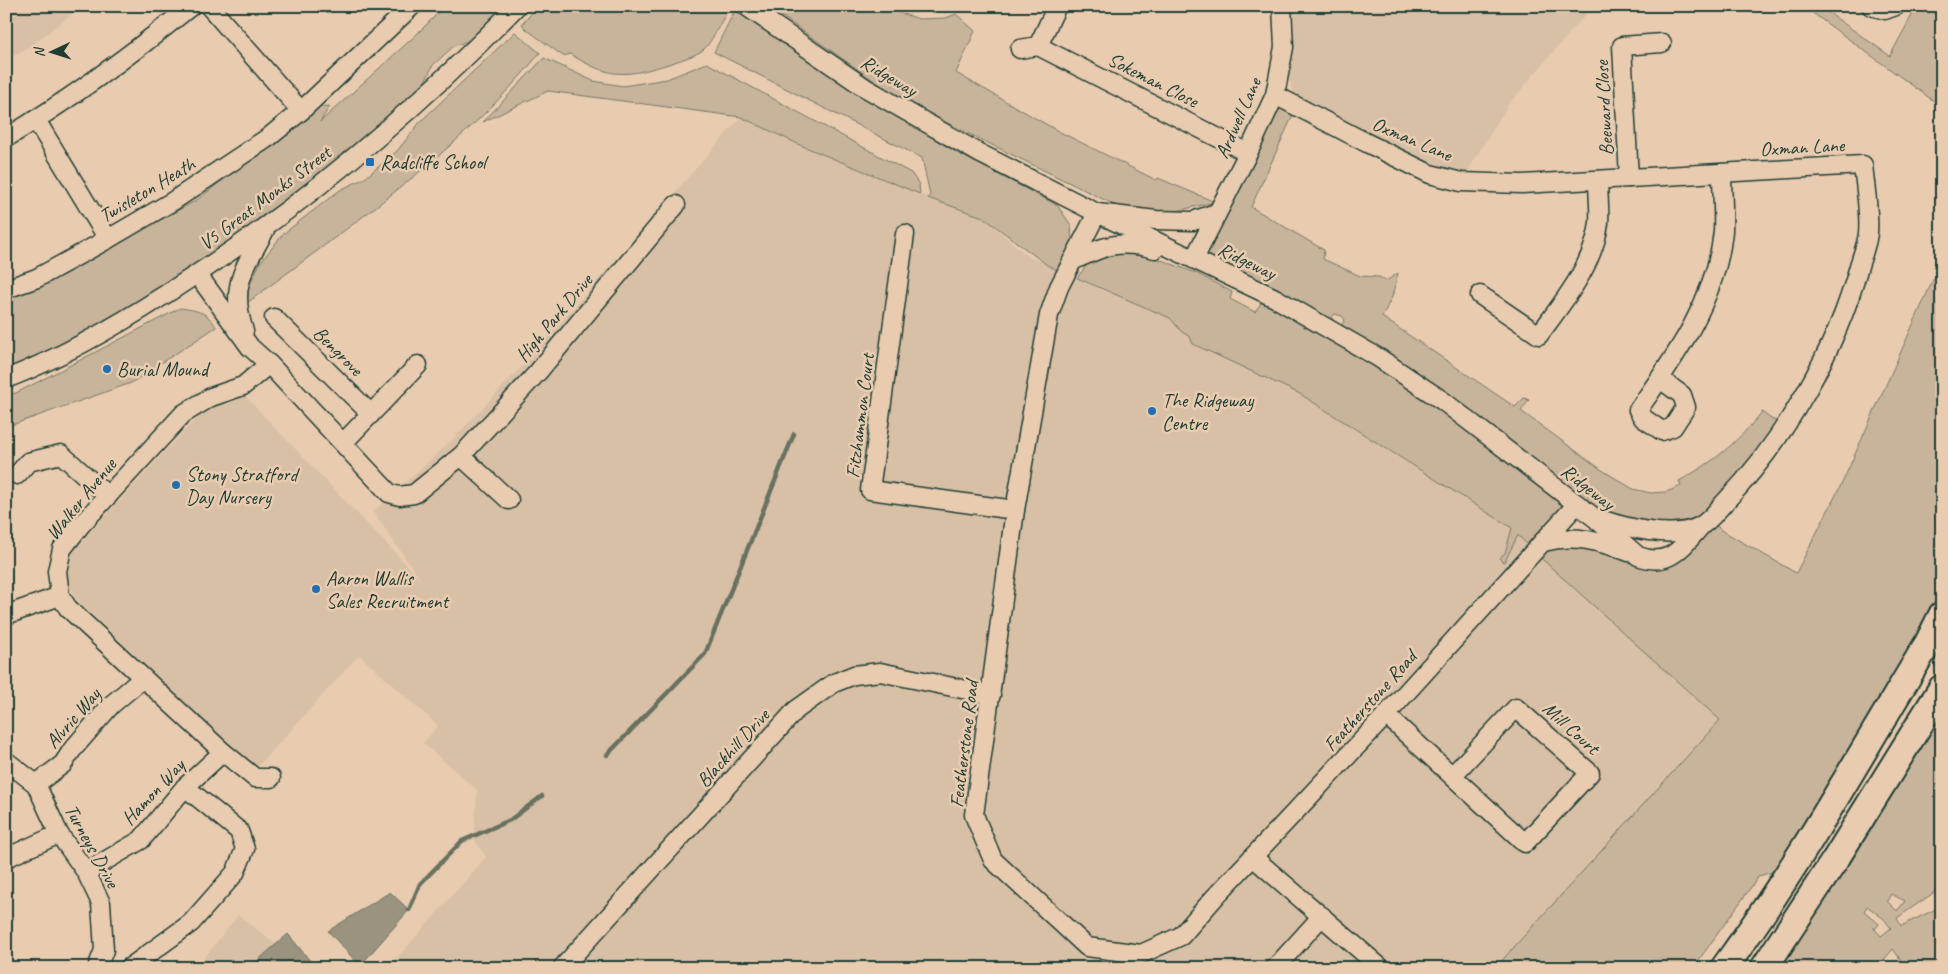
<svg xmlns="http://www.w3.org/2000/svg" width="1948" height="974" viewBox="0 0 1948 974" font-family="Caveat,sans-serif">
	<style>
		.built { fill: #d8c0a6 }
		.green { fill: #c8b49b; stroke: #747868; fill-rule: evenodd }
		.water { fill: #99937f; stroke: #687161 }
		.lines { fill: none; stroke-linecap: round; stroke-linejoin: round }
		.stream { stroke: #687161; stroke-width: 4.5 }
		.minor-casing { stroke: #1f3d34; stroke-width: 21 }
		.highway-casing { stroke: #1f3d34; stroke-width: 30 }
		.minor { stroke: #e9ccb0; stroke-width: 18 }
		.highway { stroke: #e9ccb0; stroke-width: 26 }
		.poi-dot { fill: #1f6fb2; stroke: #e9ccb0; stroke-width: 2 }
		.labels { text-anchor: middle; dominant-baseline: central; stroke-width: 5; stroke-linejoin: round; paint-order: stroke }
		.street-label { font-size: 20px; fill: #1f3d34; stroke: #e9ccb0 }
		.poi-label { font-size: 20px; fill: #1f3d34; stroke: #e9ccb0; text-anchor: start }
	</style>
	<rect width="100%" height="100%" fill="#e9ccb0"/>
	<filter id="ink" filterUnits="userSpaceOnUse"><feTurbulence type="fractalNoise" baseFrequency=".02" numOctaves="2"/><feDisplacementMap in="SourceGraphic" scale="10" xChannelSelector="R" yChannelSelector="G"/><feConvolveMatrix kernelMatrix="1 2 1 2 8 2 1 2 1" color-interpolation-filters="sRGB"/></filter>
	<g filter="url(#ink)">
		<!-- built -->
		<g class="built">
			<path d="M6 6H83L36 42 6 61Z"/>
			<path d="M1289 6H1593L1508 105 1461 182 1297 106 1288 76 1292 14Z"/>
			<path d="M741 117 800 145 920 194 983 217 1028 256 1092 286 1170 318 1182 332 1190 337 1193 344 1300 394 1512 528 1533 551 1721 720 1495 968H388L486 857 474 839 477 790 423 743 438 726 359 655 255 770 76 599 70 587 67 574 73 550 186 429 210 406 244 395 421 580 373 512 451 441 525 363Z"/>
			<path d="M238 915 308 968H196Z"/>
		</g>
		<!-- green -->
		<g class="green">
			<path d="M445 6H510L486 34 454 46 433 65 416 100 200 268 79 341 6 373V299L66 271 197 200 317 107 330 106 320 122 416 35Z"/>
			<path d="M538 6H718L726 13C721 22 711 43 704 49 698 55 680 60 672 63 626 77 612 80 570 54L563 56 526 29 522 24Z"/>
			<path d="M767 6H850L852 10 855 6H889L897 12 919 19 946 18 956 14 975 31 956 73 1058 131 1156 180 1158 178 1215 202 1168 213 1117 206 906 103Z"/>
			<path d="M1803 6H1819L1890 56 1917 6H1942V107Z"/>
			<path d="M735 10 882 107 959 154 1057 205 1071 225 1072 240 1059 271 1047 265 983 217 928 198 930 195 922 158 714 52Z"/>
			<path d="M515 32 540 53C459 153 349 226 247 303L249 286 260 263 283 234 340 190 365 178 397 151 421 121Z"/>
			<path d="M544 58 593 81 623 86 667 79 707 63 911 173 919 184 920 194 800 145 741 117 548 91 483 122Z"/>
			<path d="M1275 95 1297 106 1251 207 1324 250 1323 259 1360 276 1379 277 1386 281 1398 273 1392 297 1382 317 1515 407 1524 398 1529 400 1521 411 1602 470 1633 489 1651 493 1666 492 1681 486 1679 481C1715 461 1736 444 1762 412L1771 419 1787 425 1709 518 1721 530 1796 573 1843 481 1933 280 1942 265V615L1788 872H1772L1759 876 1693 968H1495L1720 720 1533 551 1518 535 1504 563 1499 558 1505 553 1512 528 1300 394 1193 344 1190 337 1182 332 1170 318 1077 278 1086 266 1095 258 1132 249 1196 273 1232 292 1230 299 1255 312 1265 297 1194 259ZM1335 314 1342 316 1345 320 1340 327 1334 324 1332 317ZM1577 504 1671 532 1681 549 1646 558 1544 541Z"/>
			<path d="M180 308C196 310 208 312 216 327L131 383 6 427V395L16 393 61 370Z"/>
			<path d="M1942 688V887L1897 918 1901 926 1942 906V968H1907L1893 949 1877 968H1764ZM1891 894 1905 901 1897 911 1887 901ZM1867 906 1884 919 1891 928 1881 936 1873 927 1875 929 1879 924 1864 911Z"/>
		</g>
		<!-- water -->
		<g class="water">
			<path d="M390 892 409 910 360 966 328 931Z"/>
			<path d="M288 934 316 968H249Z"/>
		</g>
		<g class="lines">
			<!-- stream -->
			<g class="stream">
				<path d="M607 755 705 654 794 434"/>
				<path d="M409 910 420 884 462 841 510 820 542 796"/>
			</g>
			<!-- minor casing -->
			<g class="minor-casing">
				<g id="minor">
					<path d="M209 6 301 111"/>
					<path d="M746 6 864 87 979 153 1097 213 1275 298 1379 358 1443 401 1595 518 1638 556C1670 568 1682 547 1701 526"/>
					<path d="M1057 6 1038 46 1248 153"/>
					<path d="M1871 6 1885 10 1896 6"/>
					<path d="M1020 49 1038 46"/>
					<path d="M1275 95 1367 143 1430 174 1461 182 1522 184 1863 165C1865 185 1870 215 1868 233 1867 244 1862 256 1859 266 1837 349 1784 441 1725 502 1718 509 1710 521 1700 526 1675 540 1626 528 1600 519"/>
					<path d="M36 120 108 239"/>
					<path d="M6 138C71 99 132 54 191 6"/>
					<path d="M1629 178 1622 46 1662 43"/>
					<path d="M1216 213 1193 221 1156 220 1097 213 1059 287 1049 315 1015 510 974 815 993 860 1087 947 1141 954 1181 936 1215 897 1386 715 1577 504"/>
					<path d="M905 234 870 490 1015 510"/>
					<path d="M1194 259 1248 153 1275 95 1284 47 1282 6"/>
					<path d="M1072 261C1104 246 1119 239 1155 249"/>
					<path d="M198 275 250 347 269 364 389 493 399 496 414 494 461 456 509 500"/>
					<path d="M6 289 37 278 108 239 173 201 269 137 301 111 412 6"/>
					<path d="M1480 295 1539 335C1563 302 1594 265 1599 223 1600 209 1598 194 1598 180"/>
					<path d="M274 318 371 414"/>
					<path d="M244 331C229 286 244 269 265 230"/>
					<path d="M269 364 243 386 211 397 183 414 80 526 62 549 57 571 60 596 68 608 223 752 255 778H271"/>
					<path d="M6 379C63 357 115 327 166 294 295 213 411 115 517 6"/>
					<path d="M1660 379 1682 395 1686 407 1673 427 1662 431 1643 418 1638 410C1676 356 1717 298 1723 231 1724 212 1722 192 1722 173"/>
					<path d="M343 443 418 365"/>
					<path d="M461 456 538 372 676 205"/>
					<path d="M17 475 28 462 61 454 108 496"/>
					<path d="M1543 542C1576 534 1598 541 1629 552"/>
					<path d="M6 615 60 596"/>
					<path d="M1386 715 1525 843 1590 773 1516 708 1452 776"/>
					<path d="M6 761 36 784 59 834 86 872 101 903 104 950 97 968"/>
					<path d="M36 784 63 764 72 750 111 705 142 679"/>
					<path d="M6 858 59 834"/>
					<path d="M1254 858 1381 968"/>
					<path d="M86 872 141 840 185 787 223 752"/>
					<path d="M129 968 191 923 235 873 245 849 239 831 185 787"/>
					<path d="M562 968 796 710 834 683 854 675 880 672 991 695"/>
					<path d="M1275 968 1322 916"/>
				</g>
			</g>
			<!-- highway casing -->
			<g class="highway-casing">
				<g id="highway">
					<path d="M1724 968C1799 865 1862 752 1928 643L1942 615"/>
					<path d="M1764 968 1835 860 1942 688"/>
				</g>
			</g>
			<!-- minor -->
			<use href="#minor" class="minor"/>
			<!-- highway -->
			<use href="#highway" class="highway"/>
		</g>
	</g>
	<!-- markers -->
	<g class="poi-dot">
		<rect x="365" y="157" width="10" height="10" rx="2.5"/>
		<circle cx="107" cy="369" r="5"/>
		<circle cx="1152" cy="411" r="5"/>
		<circle cx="176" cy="485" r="5"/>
		<circle cx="316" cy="589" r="5"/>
	</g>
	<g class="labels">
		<!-- street labels -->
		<g class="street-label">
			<text transform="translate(889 76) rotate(31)">Ridgeway</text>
			<text transform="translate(1153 80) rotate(27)">Sokeman Close</text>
			<text transform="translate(1604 108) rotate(-93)">Beeward Close</text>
			<text transform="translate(1238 118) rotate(-66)">Ardwell Lane</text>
			<text transform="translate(1412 139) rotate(23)">Oxman Lane</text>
			<text transform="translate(1802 147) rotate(-3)">Oxman Lane</text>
			<text transform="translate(147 190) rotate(-31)">Twisleton Heath</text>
			<text transform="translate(265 198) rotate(-37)">V5 Great Monks Street</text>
			<text transform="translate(1247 261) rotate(26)">Ridgeway</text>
			<text transform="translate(554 318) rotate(-50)">High Park Drive</text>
			<text transform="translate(338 351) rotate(45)">Bengrove</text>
			<text transform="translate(860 416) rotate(-83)">Fitzhammon Court</text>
			<text transform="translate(1588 487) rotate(38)">Ridgeway</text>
			<text transform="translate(81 499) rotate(-51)">Walker Avenue</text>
			<text transform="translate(1370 701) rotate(-48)">Featherstone Road</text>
			<text transform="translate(73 718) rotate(-49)">Alvric Way</text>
			<text transform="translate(1571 728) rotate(42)">Mill Court</text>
			<text transform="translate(964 744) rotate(-83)">Featherstone Road</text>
			<text transform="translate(733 748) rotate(-48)">Blackhill Drive</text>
			<text transform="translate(153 792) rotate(-47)">Hamon Way</text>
			<text transform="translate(92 846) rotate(61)">Turneys Drive</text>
		</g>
		<!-- poi labels -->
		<g class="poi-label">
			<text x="380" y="162">Radcliffe School</text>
			<text x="117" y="369">Burial Mound</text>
			<text x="1162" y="400">The Ridgeway<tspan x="1162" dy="23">Centre</tspan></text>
			<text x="186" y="474">Stony Stratford<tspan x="186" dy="23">Day Nursery</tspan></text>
			<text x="326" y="578">Aaron Wallis<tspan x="326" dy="23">Sales Recruitment</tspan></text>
		</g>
	</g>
	<!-- margin -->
	<rect width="1948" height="974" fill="none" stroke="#e9ccb0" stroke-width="25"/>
	<rect x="12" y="12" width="1923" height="949" fill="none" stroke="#1f3d34" stroke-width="2" filter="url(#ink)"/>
	<!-- north arrow -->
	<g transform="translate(52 52) rotate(266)" stroke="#e9ccb0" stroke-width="4" paint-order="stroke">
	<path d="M0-4L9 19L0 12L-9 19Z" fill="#1f3d34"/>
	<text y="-8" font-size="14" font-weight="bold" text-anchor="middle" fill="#1f3d34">N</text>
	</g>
</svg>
